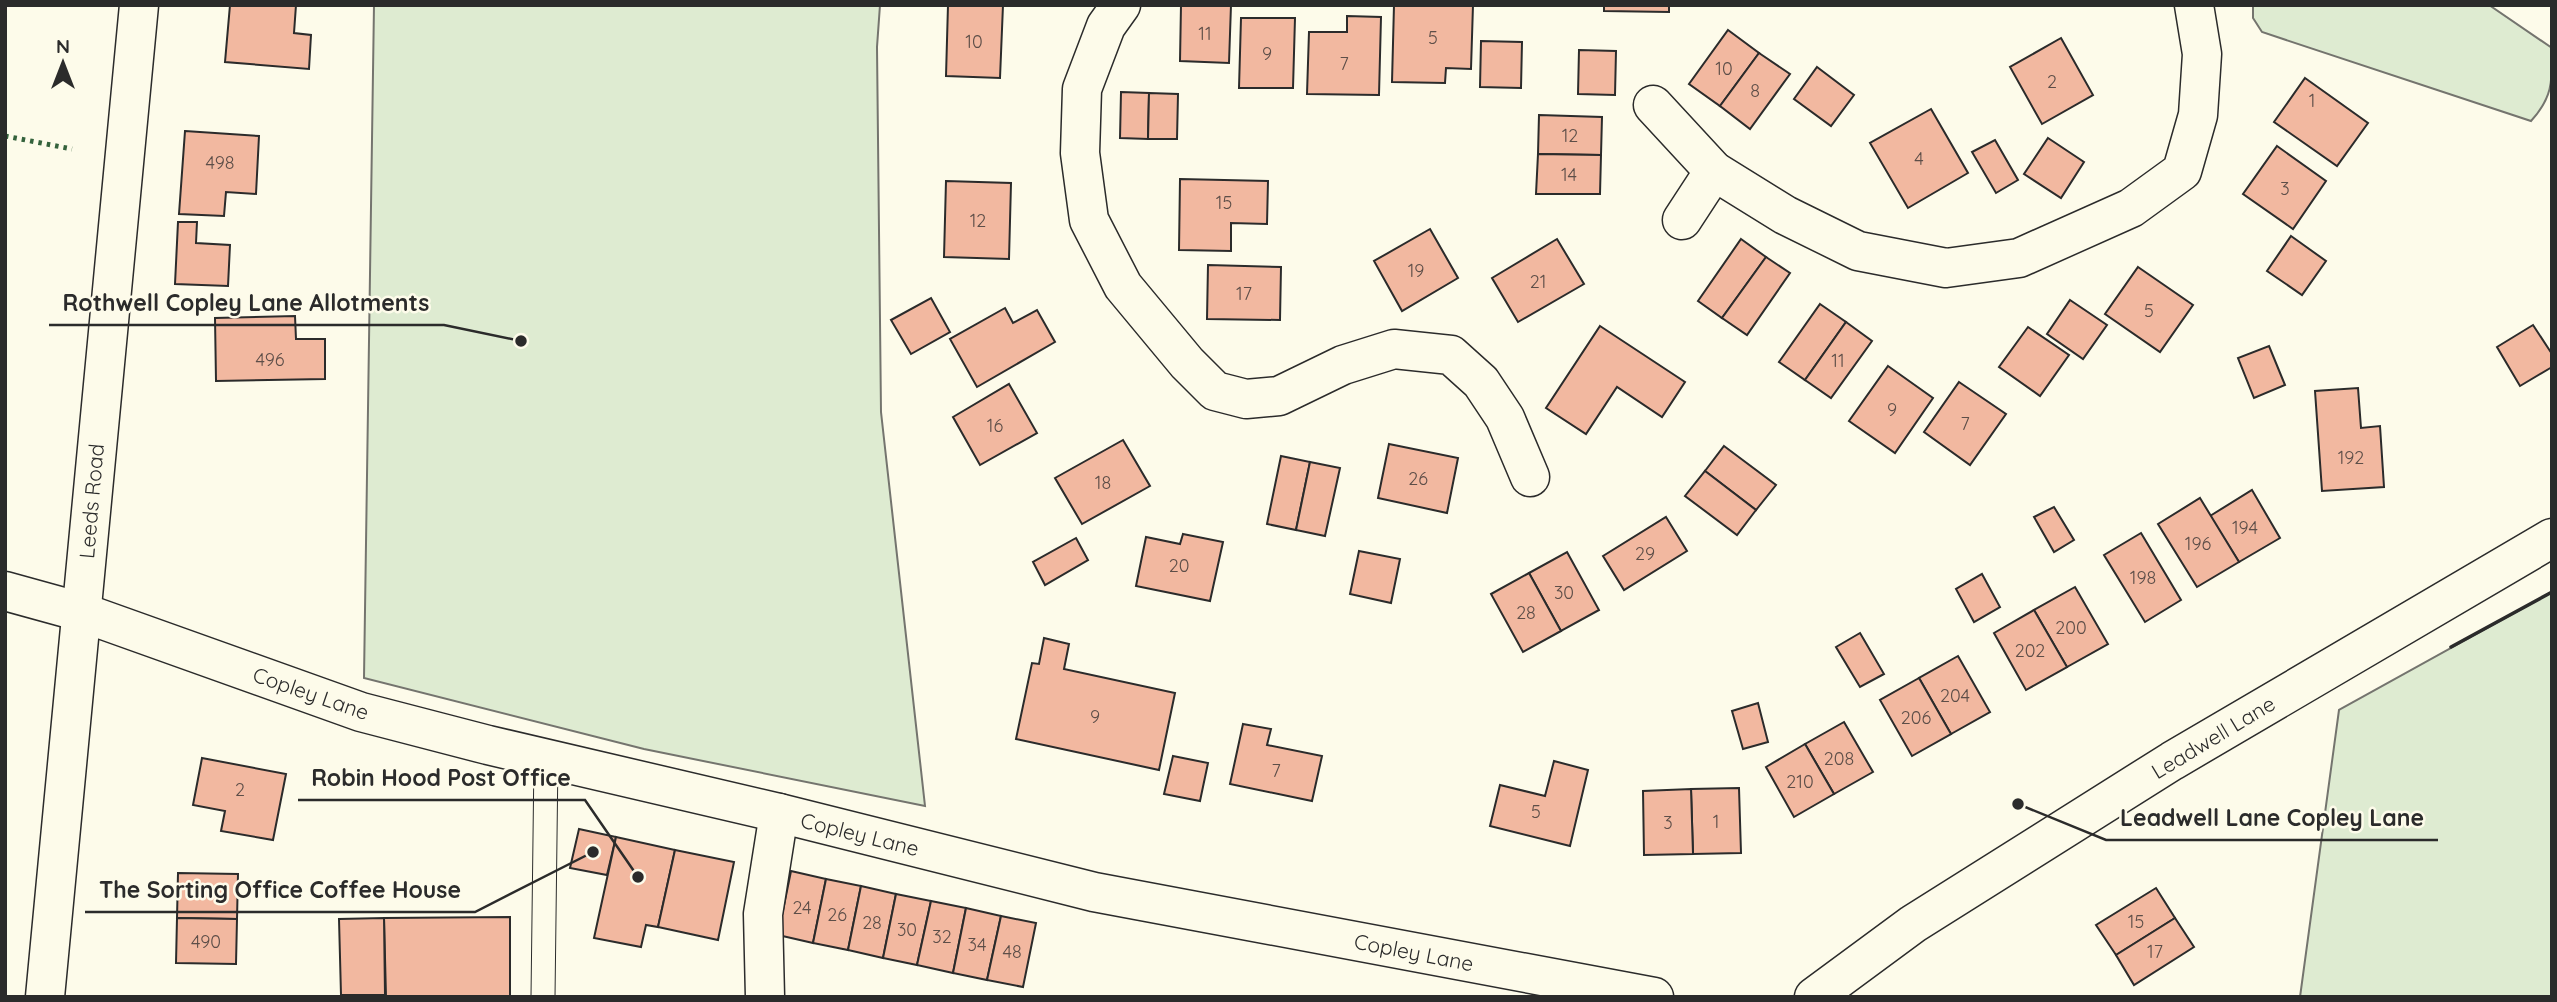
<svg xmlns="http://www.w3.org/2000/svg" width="2557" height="1002" viewBox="0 0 2557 1002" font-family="Quicksand,sans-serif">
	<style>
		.green { fill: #deebd1; stroke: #74746e; stroke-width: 2 }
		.building { fill: #f2b8a0; stroke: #2b2b2b; stroke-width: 2 }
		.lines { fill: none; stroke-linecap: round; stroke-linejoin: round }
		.service-casing { stroke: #2b2b2b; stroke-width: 25 }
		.minor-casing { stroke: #2b2b2b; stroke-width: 41 }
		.tertiary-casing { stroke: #2b2b2b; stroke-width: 41 }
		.primary-casing { stroke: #2b2b2b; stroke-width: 41 }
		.service { stroke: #fdfbea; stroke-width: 23 }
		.minor { stroke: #fdfbea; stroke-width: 38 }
		.tertiary { stroke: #fdfbea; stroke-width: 38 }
		.primary { stroke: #fdfbea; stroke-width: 38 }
		.hedge { stroke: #34623c; stroke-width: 5; stroke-dasharray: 3.5 5; stroke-linecap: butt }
		.wall { stroke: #2b2b2b; stroke-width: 3.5 }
		.labels { text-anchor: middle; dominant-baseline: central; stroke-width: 5; stroke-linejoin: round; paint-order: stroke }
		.number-label { font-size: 18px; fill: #5d4e48 }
		.street-label { font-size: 21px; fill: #2b2b2b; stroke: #fdfbea }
		.leader { fill: none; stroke: #2b2b2b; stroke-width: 2.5 }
		.callout-dot { fill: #2b2b2b; stroke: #fdfbea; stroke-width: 2.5 }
		.callout-label { font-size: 23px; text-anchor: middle; font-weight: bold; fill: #2b2b2b; stroke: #fdfbea; stroke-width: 5; stroke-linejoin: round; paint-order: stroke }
	</style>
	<rect width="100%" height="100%" fill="#fdfbea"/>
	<!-- green -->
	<g class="green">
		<path d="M374 5H880L877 47 881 412 925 806 644 749 364 678Z"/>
		<path d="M2253 5H2489L2552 48C2552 79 2554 96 2531 121L2262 32 2253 18Z"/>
		<path d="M2552 592V997H2300L2339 710Z"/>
	</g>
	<!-- building -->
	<g class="building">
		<path d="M230 5H296L294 33 311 35 309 69 225 62Z"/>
		<path d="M948 5H1003L1000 78 946 76Z"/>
		<path d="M1181 5H1231L1229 63 1180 61Z"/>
		<path d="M1394 5H1473L1471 69 1446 68 1445 83 1392 82Z"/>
		<path d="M1604 5H1669V12L1604 11Z"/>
		<path d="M1347 16 1381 17 1379 95 1307 94 1309 32H1347Z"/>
		<path d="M1241 18H1295L1293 88H1239Z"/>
		<path d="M1728 30 1759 53 1720 106 1689 84Z"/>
		<path d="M2061 38 2093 95 2042 124 2010 67Z"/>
		<path d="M1481 41 1522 42 1521 88 1480 87Z"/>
		<path d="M1579 50 1616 51 1615 95 1578 94Z"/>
		<path d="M1759 53 1790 74 1750 129 1720 106Z"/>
		<path d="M1817 67 1854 95 1831 126 1794 99Z"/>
		<path d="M2305 78 2368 123 2337 166 2274 122Z"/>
		<path d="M1121 92 1149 93 1148 139 1120 138Z"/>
		<path d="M1149 93 1178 94 1177 139H1148Z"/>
		<path d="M1931 109 1968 173 1908 208 1870 143Z"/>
		<path d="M1539 115 1602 117 1601 155 1538 154Z"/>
		<path d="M185 131 259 136 256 194 226 192 224 216 179 214Z"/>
		<path d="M2048 138 2084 162 2061 198 2024 174Z"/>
		<path d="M1995 140 2018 180 1996 193 1972 152Z"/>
		<path d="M2277 146 2326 181 2293 229 2243 194Z"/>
		<path d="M1538 154 1601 155 1600 194H1536Z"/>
		<path d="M1180 179 1268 181 1267 224 1231 223V251L1179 250Z"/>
		<path d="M946 181 1011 183 1009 259 944 257Z"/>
		<path d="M178 222H197L196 243 230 245 228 286 175 284Z"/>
		<path d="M1430 229 1458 278 1402 311 1374 261Z"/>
		<path d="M2291 236 2326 261 2302 295 2267 271Z"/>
		<path d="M1557 239 1584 284 1518 322 1492 278Z"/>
		<path d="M1741 239 1766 257 1722 318 1698 301Z"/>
		<path d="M1766 257 1790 273 1747 335 1722 318Z"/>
		<path d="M1208 265 1281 267 1280 320 1207 319Z"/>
		<path d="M2138 267 2193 305 2160 352 2105 314Z"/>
		<path d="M931 298 950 332 911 354 891 320Z"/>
		<path d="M2070 300 2107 325 2083 359 2047 334Z"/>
		<path d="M1820 304 1846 322 1805 380 1779 362Z"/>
		<path d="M1005 308 1013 323 1037 310 1055 342 977 387 950 339Z"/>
		<path d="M295 316 296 339H325V379L216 381 215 318Z"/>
		<path d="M1846 322 1872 341 1831 398 1805 380Z"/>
		<path d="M2533 325 2552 354V367L2520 386 2497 347Z"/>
		<path d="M1600 326 1685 382 1662 417 1617 387 1586 434 1546 408Z"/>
		<path d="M2028 327 2069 355 2040 396 1999 367Z"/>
		<path d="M2269 346 2285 385 2254 398 2238 358Z"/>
		<path d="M1888 366 1933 398 1895 453 1849 421Z"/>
		<path d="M1959 382 2006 414 1970 465 1924 432Z"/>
		<path d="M1009 384 1037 433 980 465 953 417Z"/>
		<path d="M2358 388 2361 428 2380 426 2384 487 2322 491 2315 391Z"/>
		<path d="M1123 440 1150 486 1082 524 1055 478Z"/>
		<path d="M1389 444 1458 458 1447 513 1378 498Z"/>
		<path d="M1724 446 1776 485 1756 510 1705 471Z"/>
		<path d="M1281 456 1310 462 1296 530 1267 524Z"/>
		<path d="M1310 462 1340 468 1325 536 1296 530Z"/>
		<path d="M1705 471 1756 510 1737 535 1685 496Z"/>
		<path d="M2252 490 2280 538 2239 562 2210 516Z"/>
		<path d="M2200 498 2239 562 2197 587 2158 524Z"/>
		<path d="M2054 507 2074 540 2054 552 2034 517Z"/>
		<path d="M1666 517 1687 551 1624 590 1603 556Z"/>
		<path d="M2141 533 2181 600 2145 622 2104 555Z"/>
		<path d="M1183 534 1223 542 1210 601 1136 586 1146 537 1180 544Z"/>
		<path d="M1076 538 1088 560 1045 585 1033 562Z"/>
		<path d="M1359 551 1400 559 1391 603 1350 594Z"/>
		<path d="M1567 552 1599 610 1561 631 1529 573Z"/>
		<path d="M1529 573 1561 631 1523 652 1491 594Z"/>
		<path d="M1982 574 2000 607 1974 622 1956 589Z"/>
		<path d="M2075 587 2108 644 2067 667 2034 610Z"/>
		<path d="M2034 610 2067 667 2026 690 1994 633Z"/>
		<path d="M1860 633 1884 674 1860 687 1836 647Z"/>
		<path d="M1044 638 1069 644 1064 669 1175 693 1159 770 1016 739 1032 663 1039 664Z"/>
		<path d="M1958 656 1990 712 1951 734 1919 678Z"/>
		<path d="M1919 678 1951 734 1912 756 1880 700Z"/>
		<path d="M1758 703 1768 742 1743 749 1732 711Z"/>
		<path d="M1844 722 1873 772 1834 794 1805 744Z"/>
		<path d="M1243 724 1271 729 1267 745 1322 756 1312 801 1230 784Z"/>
		<path d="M1805 744 1834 794 1794 817 1766 767Z"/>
		<path d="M1173 756 1208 763 1200 801 1164 794Z"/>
		<path d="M202 758 286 774 273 840 221 831 225 811 193 805Z"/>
		<path d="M1554 761 1588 770 1570 846 1490 826 1500 785 1545 796Z"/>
		<path d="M1739 788 1741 853 1693 854 1691 789Z"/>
		<path d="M1691 789 1693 854 1644 855 1643 791Z"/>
		<path d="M579 829 616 837 607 875 570 868Z"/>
		<path d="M616 837 675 850 658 927 646 925 641 947 594 938Z"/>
		<path d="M675 850 734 862 718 940 658 927Z"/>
		<path d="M791 871 826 879 813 943 778 935Z"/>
		<path d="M178 873 238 874 237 919 177 918Z"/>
		<path d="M826 879 861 886 848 950 813 943Z"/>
		<path d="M861 886 896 894 883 958 848 950Z"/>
		<path d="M2156 888 2175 918 2116 955 2096 925Z"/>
		<path d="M896 894 931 901 917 965 883 958Z"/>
		<path d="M931 901 966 908 953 973 917 965Z"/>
		<path d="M966 908 1001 916 987 980 953 973Z"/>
		<path d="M1001 916 1036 923 1023 987 987 980Z"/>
		<path d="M510 917V997H386L384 918Z"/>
		<path d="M177 918 237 919 236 964 176 963Z"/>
		<path d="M384 918 385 995H341L339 919Z"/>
		<path d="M2175 918 2194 947 2134 985 2116 955Z"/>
	</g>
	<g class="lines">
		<!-- service casing -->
		<g class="service-casing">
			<path id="service" d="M543 997 546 758"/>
		</g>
		<!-- minor casing -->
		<g class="minor-casing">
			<g id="minor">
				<path d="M1121 5 1106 26 1082 89 1080 153 1089 220 1123 286 1187 363 1215 391 1246 399 1279 396 1343 365 1394 349 1451 355 1481 382 1505 418 1530 477"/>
				<path d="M1653 105 1714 171 1785 215 1858 251 1946 268 2019 258 2131 208 2182 171 2198 115 2202 54 2194 5"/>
				<path d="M1682 220 1714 171"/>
				<path d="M765 997 763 914 779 813"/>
			</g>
		</g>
		<!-- tertiary casing -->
		<g class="tertiary-casing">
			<path id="tertiary" d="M5 591 81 612 361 712 488 745 779 813 1094 892 1654 997"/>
		</g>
		<!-- primary casing -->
		<g class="primary-casing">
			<g id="primary">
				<path d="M45 997 139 5"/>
				<path d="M1814 997 1913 924 2172 761 2552 538"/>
			</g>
		</g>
		<!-- service -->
		<use href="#service" class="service"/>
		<!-- minor -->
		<use href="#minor" class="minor"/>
		<!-- tertiary -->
		<use href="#tertiary" class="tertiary"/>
		<!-- primary -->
		<use href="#primary" class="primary"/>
		<!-- hedge -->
		<path class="hedge" d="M5 136 72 149"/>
		<!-- wall -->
		<path class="wall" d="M2451 647 2552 592"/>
	</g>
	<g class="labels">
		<!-- number labels -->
		<g class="number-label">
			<text x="1205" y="33">11</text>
			<text x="1433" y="37">5</text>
			<text x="974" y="41">10</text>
			<text x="1267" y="53">9</text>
			<text x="1344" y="63">7</text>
			<text x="1724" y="68">10</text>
			<text x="2052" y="81">2</text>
			<text x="1755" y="90">8</text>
			<text x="2312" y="100">1</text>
			<text x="1570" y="135">12</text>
			<text x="1919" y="158">4</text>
			<text x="220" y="162">498</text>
			<text x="1569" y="174">14</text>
			<text x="2285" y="188">3</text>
			<text x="1224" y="202">15</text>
			<text x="978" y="220">12</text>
			<text x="1416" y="270">19</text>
			<text x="1538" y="281">21</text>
			<text x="1244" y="293">17</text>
			<text x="2149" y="310">5</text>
			<text x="270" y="359">496</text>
			<text x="1838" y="360">11</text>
			<text x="1892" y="409">9</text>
			<text x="1965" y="423">7</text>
			<text x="995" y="425">16</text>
			<text x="2351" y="457">192</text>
			<text x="1418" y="478">26</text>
			<text x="1103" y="482">18</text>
			<text x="2245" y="527">194</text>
			<text x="2198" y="543">196</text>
			<text x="1645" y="553">29</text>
			<text x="1179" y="565">20</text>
			<text x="2143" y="577">198</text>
			<text x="1564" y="592">30</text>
			<text x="1526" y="612">28</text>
			<text x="2071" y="627">200</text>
			<text x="2030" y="650">202</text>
			<text x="1955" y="695">204</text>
			<text x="1095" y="716">9</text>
			<text x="1916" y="717">206</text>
			<text x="1839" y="758">208</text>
			<text x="1276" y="770">7</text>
			<text x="1800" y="781">210</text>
			<text x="240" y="789">2</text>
			<text x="1536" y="811">5</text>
			<text x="1716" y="821">1</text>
			<text x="1668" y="822">3</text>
			<text x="802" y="907">24</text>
			<text x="837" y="914">26</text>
			<text x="2136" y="921">15</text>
			<text x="872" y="922">28</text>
			<text x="907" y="929">30</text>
			<text x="942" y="936">32</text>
			<text x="206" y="941">490</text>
			<text x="977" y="944">34</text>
			<text x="1012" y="951">48</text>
			<text x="2155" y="951">17</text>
		</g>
		<!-- street labels -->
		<g class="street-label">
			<text transform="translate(91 501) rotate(-85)">Leeds Road</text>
			<text transform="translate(311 693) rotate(19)">Copley Lane</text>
			<text transform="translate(2213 737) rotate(-31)">Leadwell Lane</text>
			<text transform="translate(860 834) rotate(14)">Copley Lane</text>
			<text transform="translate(1414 952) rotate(11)">Copley Lane</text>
		</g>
	</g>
	<!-- callouts -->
	<path class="leader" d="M521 341L444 325H49M638 877L585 800H298M2018 804L2106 840H2438M593 852L475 912H85"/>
	<g class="callout-dot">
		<circle cx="521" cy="341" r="7"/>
		<circle cx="638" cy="877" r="7"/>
		<circle cx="2018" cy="804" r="7"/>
		<circle cx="593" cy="852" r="7"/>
	</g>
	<g class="callout-label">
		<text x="246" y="311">Rothwell Copley Lane Allotments</text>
		<text x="441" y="786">Robin Hood Post Office</text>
		<text x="2272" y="826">Leadwell Lane Copley Lane</text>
		<text x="280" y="898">The Sorting Office Coffee House</text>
	</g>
	<!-- border -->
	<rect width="2557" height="1002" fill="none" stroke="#2b2b2b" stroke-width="14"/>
	<!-- north arrow -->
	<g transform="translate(63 63)" stroke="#fdfbea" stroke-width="5" paint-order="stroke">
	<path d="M0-5L12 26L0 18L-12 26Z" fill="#2b2b2b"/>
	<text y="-10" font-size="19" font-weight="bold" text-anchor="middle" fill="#2b2b2b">N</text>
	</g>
</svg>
